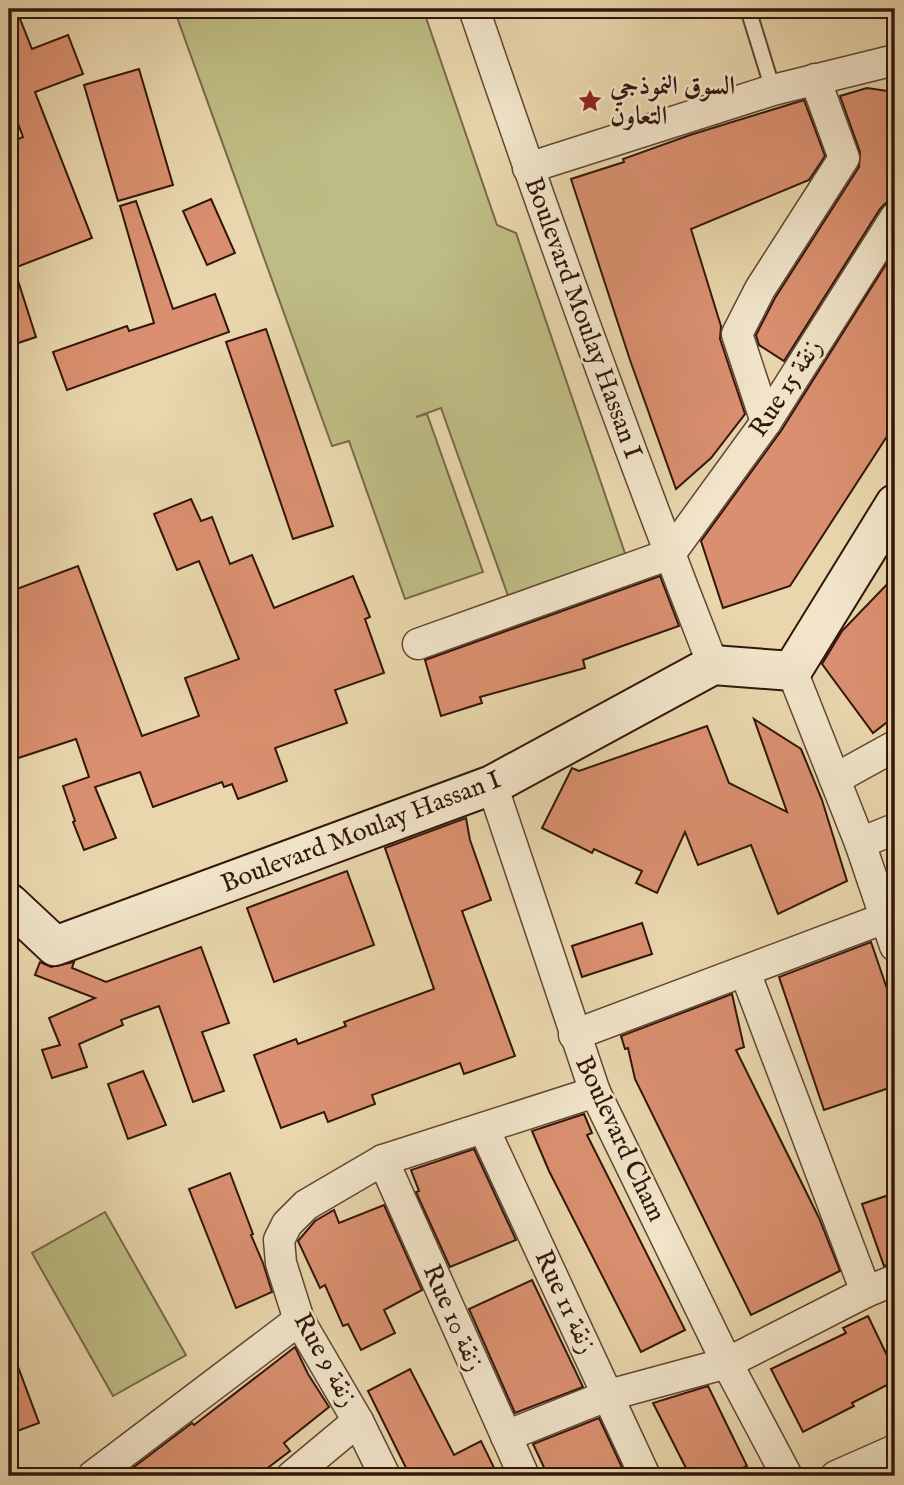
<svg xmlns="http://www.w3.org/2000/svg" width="904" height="1485" viewBox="0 0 904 1485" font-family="'IM FELL English',Amiri,serif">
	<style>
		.green { fill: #bebc84; stroke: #786948; stroke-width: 2 }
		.building { fill: #da9070; stroke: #32160b; stroke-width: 2 }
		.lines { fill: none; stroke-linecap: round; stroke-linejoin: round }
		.lane-casing { stroke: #604633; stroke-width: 18 }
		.street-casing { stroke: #604633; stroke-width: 33 }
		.secondary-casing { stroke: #32160b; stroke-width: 42 }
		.lane { stroke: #f1e4c9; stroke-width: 14 }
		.street { stroke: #f1e4c9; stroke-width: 30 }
		.secondary { stroke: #f1e4c9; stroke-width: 38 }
		.labels { text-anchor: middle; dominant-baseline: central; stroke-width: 5; stroke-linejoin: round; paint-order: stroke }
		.poi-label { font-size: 26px; font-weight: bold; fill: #32160b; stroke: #f1e4c9; text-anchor: start }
		.street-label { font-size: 26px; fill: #32160b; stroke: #f1e4c9 }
	</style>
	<rect width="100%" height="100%" fill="#e9d6ac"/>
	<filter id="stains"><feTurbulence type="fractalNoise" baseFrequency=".00286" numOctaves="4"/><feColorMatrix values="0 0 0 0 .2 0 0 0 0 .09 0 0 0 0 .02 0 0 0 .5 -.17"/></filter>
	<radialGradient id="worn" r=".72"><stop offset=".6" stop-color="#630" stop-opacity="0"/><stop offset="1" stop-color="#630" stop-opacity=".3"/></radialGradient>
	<!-- green -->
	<g class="green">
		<path d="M174 9H423L497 225 516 233 629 565 511 604 441 408 416 417 427 414 483 572 405 599 349 441 332 446Z"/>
		<path d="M105 1212 186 1355 113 1396 32 1253Z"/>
	</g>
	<!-- building -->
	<g class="building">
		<path d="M9 9H16L32 49 68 35 83 74 35 92 92 238 14 268 36 337 9 346V143L23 137 9 100Z"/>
		<path d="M139 69 173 185 118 201 84 85Z"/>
		<path d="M867 88 895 92V164L888 177 895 182V201L886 203 880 209 784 361 759 345 756 335 775 298 859 167 860 152 840 96Z"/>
		<path d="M804 100 825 156 809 180 691 229 721 326 720 339 745 414 711 458 676 489 630 360 571 179 624 162 623 159 690 135Z"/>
		<path d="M211 199 235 253 207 265 183 211Z"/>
		<path d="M136 201 173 309 215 294 229 332 67 390 53 352 127 326 129 331 154 323 120 206Z"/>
		<path d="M895 250V424L790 586 723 608 701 541 781 431Z"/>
		<path d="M266 329 333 526 293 539 226 342Z"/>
		<path d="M191 499 201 521 212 517 230 564 252 555 274 608 353 576 370 617 365 619 384 673 335 690 347 723 275 748 287 781 238 799 232 784 224 787 222 782 153 807 140 772 95 787 116 838 84 850 73 822 75 821 63 786 89 777 76 739 9 761V594L15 592 14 590 78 566 142 736 199 716 185 678 239 659 199 561 177 570 154 514Z"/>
		<path d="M660 576 679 626 583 660 585 668 480 697 482 703 441 716 425 660Z"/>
		<path d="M895 576V716L873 733 822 664 842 631Z"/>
		<path d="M754 719 801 749 822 800 847 881 778 914 751 845 698 865 685 832 657 893 636 883 642 871 594 849 592 853 542 828 572 768 579 771 707 726 729 783 787 812Z"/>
		<path d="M466 818 470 840 491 900 462 911 515 1056 464 1074 460 1063 372 1095 375 1104 328 1122 324 1112 281 1128 254 1055 296 1039 298 1044 346 1026 344 1022 434 989 385 848Z"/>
		<path d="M347 871 374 945 274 982 247 908Z"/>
		<path d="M642 923 652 954 582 977 572 946Z"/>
		<path d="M871 942 895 1012V1086L824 1110 779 977Z"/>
		<path d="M201 947 229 1023 202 1032 224 1091 193 1102 159 1006 121 1020 123 1025 79 1044 87 1067 52 1078 42 1050 60 1045 49 1018 95 998 35 975 40 962 51 967 74 962 72 968 106 982Z"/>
		<path d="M732 994 744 1047 736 1050 819 1218 840 1271 751 1315 635 1079 628 1048 625 1049 621 1036Z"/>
		<path d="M143 1071 166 1125 128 1139 108 1084Z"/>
		<path d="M584 1114 592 1133 587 1135 685 1330 641 1352 549 1171 532 1131Z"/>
		<path d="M474 1149 516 1240 450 1267 416 1192 419 1191 411 1170Z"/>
		<path d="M230 1173 253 1234 251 1235 263 1263 272 1292 236 1308 189 1189Z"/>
		<path d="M895 1193V1263L884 1266 862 1204Z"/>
		<path d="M384 1205 422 1290 384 1310 395 1333 361 1350 348 1324 343 1326 325 1285 320 1288 298 1241 315 1221 334 1210 339 1223Z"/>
		<path d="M532 1280 583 1387 515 1413 469 1309Z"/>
		<path d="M868 1316 895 1372V1381L852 1403 854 1406 803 1432 771 1369 846 1333 843 1328Z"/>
		<path d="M295 1347 308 1374 329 1407 284 1443 290 1451 257 1476H122L192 1423 194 1425Z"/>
		<path d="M9 1348H11L39 1423 9 1434Z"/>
		<path d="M410 1369 454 1455 481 1441 498 1476H410L368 1391Z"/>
		<path d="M708 1386 747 1466 726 1476H690L653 1403Z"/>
		<path d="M599 1418 626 1476H548L533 1444Z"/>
	</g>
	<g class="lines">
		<!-- lane casing -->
		<g class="lane-casing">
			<path id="lane" d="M748 9 773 90"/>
		</g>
		<!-- street casing -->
		<g class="street-casing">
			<g id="street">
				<path d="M474 9C549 229 628 448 713 665"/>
				<path d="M528 168 773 90 895 60"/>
				<path d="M766 422 737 334 760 289 844 158 815 79"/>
				<path d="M418 644 670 554 766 422 895 218"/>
				<path d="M792 671 860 843 895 946"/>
				<path d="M835 779 895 746"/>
				<path d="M492 785 595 1092 727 1363 787 1476"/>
				<path d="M860 843 895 829"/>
				<path d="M745 972 866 1292"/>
				<path d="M574 1035 885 918"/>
				<path d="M484 1129 645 1476"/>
				<path d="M383 1160 524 1476"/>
				<path d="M506 1436 609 1395 727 1363 866 1292 895 1280"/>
				<path d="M93 1476 299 1320"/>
				<path d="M292 1476 358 1421"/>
				<path d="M385 1476 358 1421 299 1320 281 1263 279 1240 287 1224 306 1205 383 1160 595 1092"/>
				<path d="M836 1476 895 1450"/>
			</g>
		</g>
		<!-- secondary casing -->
		<g class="secondary-casing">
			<path id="secondary" d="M9 903 55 946 492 785 713 665 792 671 895 504"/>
		</g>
		<!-- lane -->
		<use href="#lane" class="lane"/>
		<!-- street -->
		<use href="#street" class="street"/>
		<!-- secondary -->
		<use href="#secondary" class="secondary"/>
	</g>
	<!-- icons -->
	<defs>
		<g id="sight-bare" transform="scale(1.89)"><path d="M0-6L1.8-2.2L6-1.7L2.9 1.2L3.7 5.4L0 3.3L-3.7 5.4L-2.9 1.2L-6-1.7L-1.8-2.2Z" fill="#8f2418" stroke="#f1e4c9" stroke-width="2.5" paint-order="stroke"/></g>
	</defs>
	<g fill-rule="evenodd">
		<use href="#sight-bare" x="590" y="101"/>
	</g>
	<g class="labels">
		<!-- poi labels -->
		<g class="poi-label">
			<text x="610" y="86">السوق النموذجي<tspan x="610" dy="30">التعاون</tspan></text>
		</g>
		<!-- street labels -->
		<g class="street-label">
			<text transform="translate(583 318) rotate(70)">Boulevard Moulay Hassan I</text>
			<text transform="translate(786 388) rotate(-57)">Rue 15 زنقة</text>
			<text transform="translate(361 832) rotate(-21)">Boulevard Moulay Hassan I</text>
			<text transform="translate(620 1139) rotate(65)">Boulevard Cham</text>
			<text transform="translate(565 1302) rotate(65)">Rue 11 زنقة</text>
			<text transform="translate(453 1318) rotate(66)">Rue 10 زنقة</text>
			<text transform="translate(325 1360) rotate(61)">Rue 9 زنقة</text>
		</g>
	</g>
	<!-- margin -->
	<rect width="904" height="1485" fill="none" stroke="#e9d6ac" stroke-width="35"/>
	<rect x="10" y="10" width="883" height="1464" fill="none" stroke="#32160b" stroke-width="3.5"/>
	<rect x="18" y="18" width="869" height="1450" fill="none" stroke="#32160b" stroke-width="2"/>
	<rect width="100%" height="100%" filter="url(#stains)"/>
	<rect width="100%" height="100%" fill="url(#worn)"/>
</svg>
